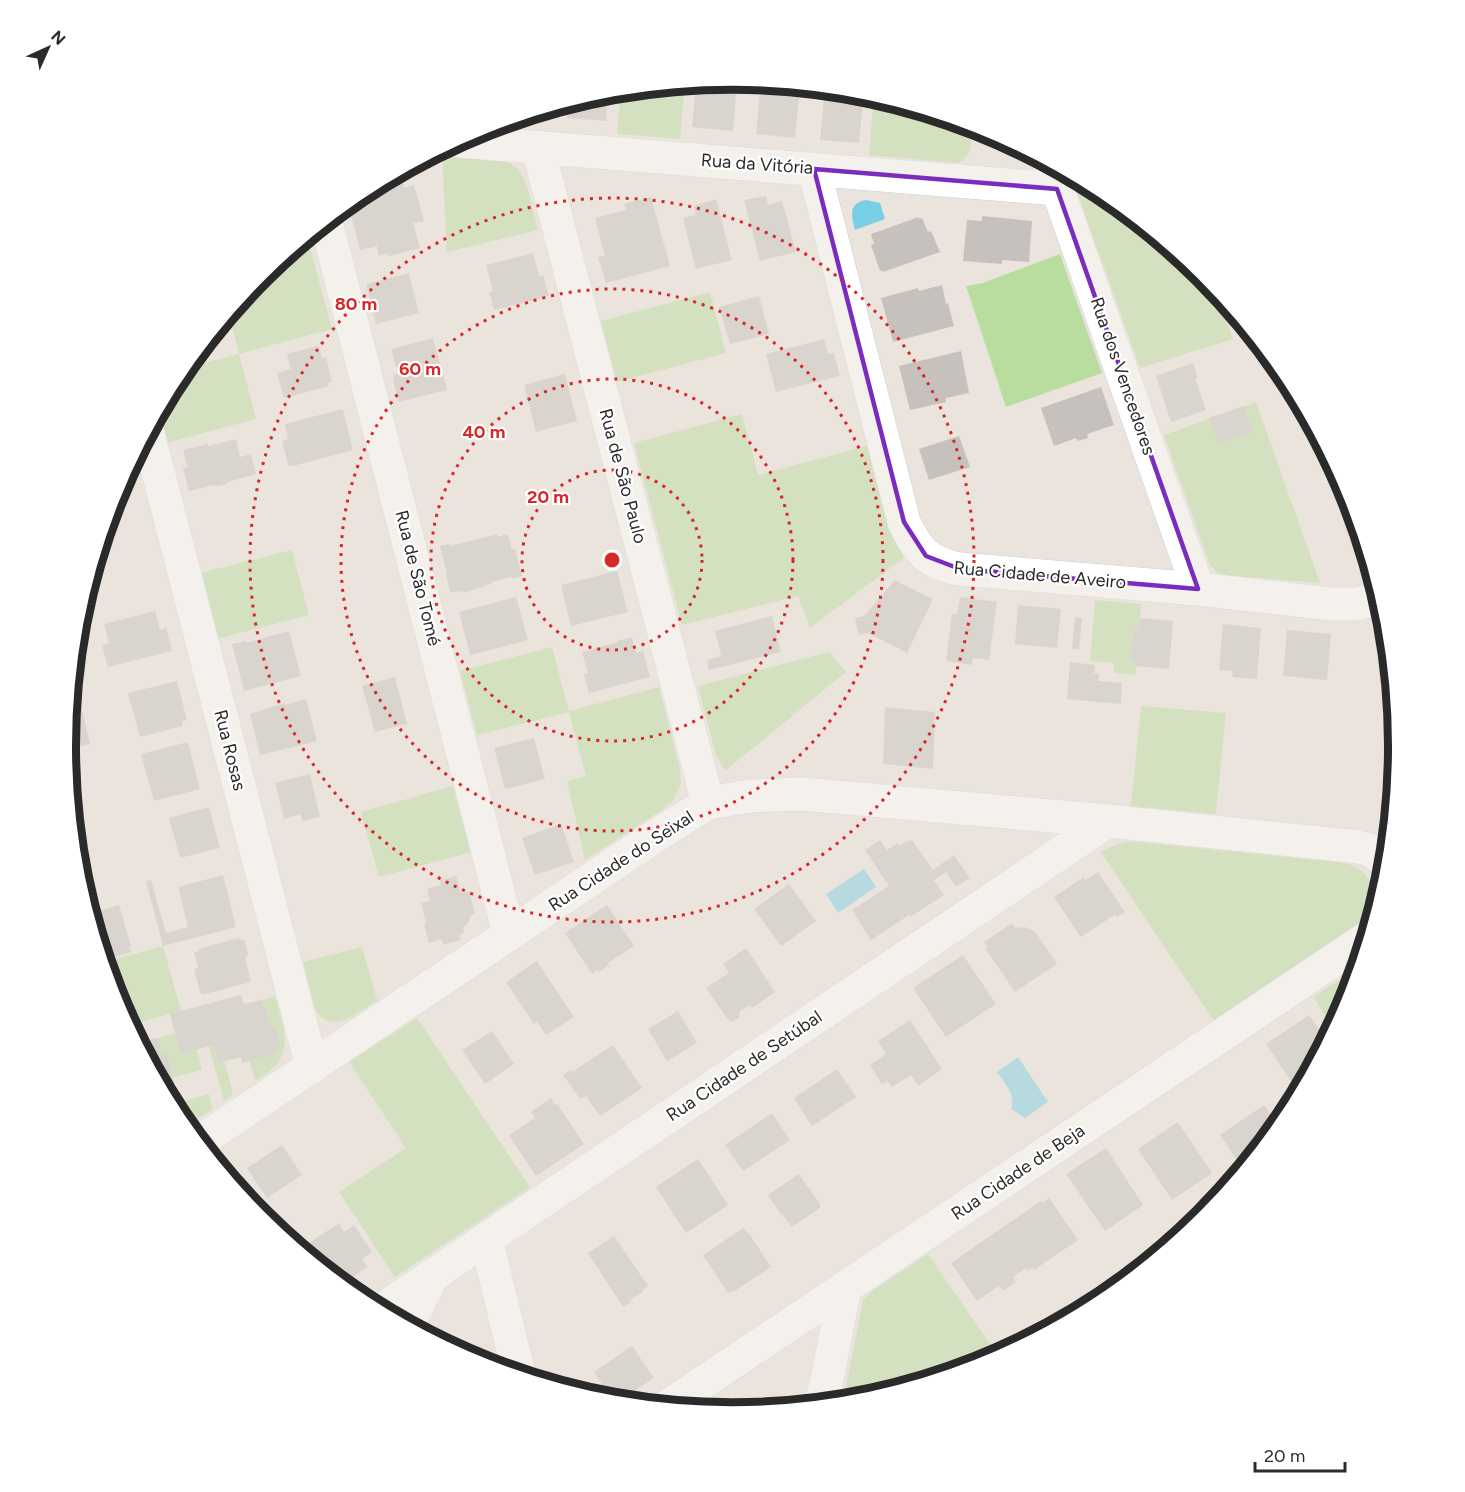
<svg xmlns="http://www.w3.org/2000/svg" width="1465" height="1492" viewBox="0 0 1465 1492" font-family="Figtree,sans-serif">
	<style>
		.green { fill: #b8dd9e }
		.water { fill: #79cfe4 }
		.building { fill: #c6c1bc }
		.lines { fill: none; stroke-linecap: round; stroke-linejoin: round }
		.minor-casing { stroke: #cbcfda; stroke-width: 34 }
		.minor { stroke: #fff; stroke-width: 33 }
		.marked { fill: none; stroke: #7b2cbf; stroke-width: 4.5; stroke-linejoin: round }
		.ring { fill: none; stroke: #d62828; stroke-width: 3; stroke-dasharray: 3 6 }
		.labels { text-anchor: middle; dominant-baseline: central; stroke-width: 4.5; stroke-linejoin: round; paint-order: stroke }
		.street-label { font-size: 18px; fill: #2a2a2a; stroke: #fff }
		.rim { fill: none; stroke: #2a2a2a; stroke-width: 8 }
		.centre { fill: #d62828; stroke: #fff; stroke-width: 3 }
		.ring-label { font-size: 18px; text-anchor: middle; font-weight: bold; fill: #d62828; stroke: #fff; stroke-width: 4.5; stroke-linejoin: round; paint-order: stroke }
	</style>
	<rect width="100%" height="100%" fill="#ebe4dd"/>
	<!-- green -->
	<g class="green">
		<path d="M685 84 680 139 617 134 621 91Z"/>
		<path d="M874 96 972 126C971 141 974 157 957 163L869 155Z"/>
		<path d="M442 156 508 162C512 165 516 167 519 171 528 181 534 215 538 230L447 252Z"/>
		<path d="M1071 175 1103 192 1204 275 1215 288 1233 339 1140 368Z"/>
		<path d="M307 237 332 329 239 354 256 419 166 443 158 414 179 375 185 368 239 354 229 314 261 274Z"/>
		<path d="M1060 254 1102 373 1006 407 966 286 983 283Z"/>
		<path d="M710 292 726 353 617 382 601 321Z"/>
		<path d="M1256 402 1320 583 1222 575 1217 573 1210 565 1164 435Z"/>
		<path d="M742 414 758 475 867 446 892 536 904 558 810 628 798 596 682 625 634 443Z"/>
		<path d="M292 550 309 615 217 639 200 573Z"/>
		<path d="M1095 600 1141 604 1139 631 1133 630 1130 659 1137 661 1135 675 1114 673V663L1090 661Z"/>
		<path d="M552 647 569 711 659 687 680 769 681 783 677 793 672 802 662 810 585 860 567 781 586 776 569 712 477 735 460 671Z"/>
		<path d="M829 652 846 672 725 771 716 755 698 686Z"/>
		<path d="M1141 706 1226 713 1216 814 1131 806Z"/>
		<path d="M453 786 471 852 379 877 361 812Z"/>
		<path d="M1125 842H1138L1337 862C1341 863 1347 863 1351 865 1376 876 1384 903 1363 922L1214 1021 1101 852 1113 846Z"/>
		<path d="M163 946 181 1011 129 1025 117 1001 105 962Z"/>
		<path d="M362 947 377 1000C359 1012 330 1038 315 1008L303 962Z"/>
		<path d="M1358 968 1348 1001 1334 1029 1313 997Z"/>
		<path d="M275 996C281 1019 294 1047 274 1067 269 1073 261 1077 255 1081L249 1060 275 1054 281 1044 276 1028H272L262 1000Z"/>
		<path d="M417 1018 530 1187 395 1277 339 1192 406 1148 349 1062Z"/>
		<path d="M175 1033 181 1054 197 1050 202 1070 173 1077 167 1055H162L158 1038Z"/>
		<path d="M214 1045 218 1063 225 1062 233 1095 224 1101 209 1047Z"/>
		<path d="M209 1094 213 1109 186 1126 182 1121 185 1119 181 1102Z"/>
		<path d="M928 1254 998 1356 987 1362 862 1400 843 1402 863 1300 872 1291Z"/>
	</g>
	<!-- water -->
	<g class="water">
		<path d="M866 200 880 203 885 219 855 230C852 216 847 204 866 200Z"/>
		<path d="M864 869 876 887 838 913 826 894Z"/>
		<path d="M1018 1057 1048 1102 1025 1118 1011 1109C1016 1095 1005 1083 997 1072Z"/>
	</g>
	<!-- building -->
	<g class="building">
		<path d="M733 80H737L733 131 692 127 696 83Z"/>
		<path d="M761 82 800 86 795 138 756 134Z"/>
		<path d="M825 89 864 93 859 143 820 140Z"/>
		<path d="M603 92H608L606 121 567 118 569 103Z"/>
		<path d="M400 172 404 188 414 185 424 221 413 223 420 248 389 256 388 253 379 256 377 246 360 250 348 204 363 192Z"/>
		<path d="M766 196 768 205 782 201 796 252 760 261 744 200Z"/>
		<path d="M651 197 670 266 606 283 598 257 605 256 595 218 626 210 624 204Z"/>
		<path d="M716 199 732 260 696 269 683 218 696 215 694 206Z"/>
		<path d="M982 216 1032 221 1029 262 1002 260V264L963 261 967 220 982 221Z"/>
		<path d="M919 217V219L922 218 928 232 931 231 940 252 883 272 882 270 880 271 871 245 874 244 871 234Z"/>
		<path d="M533 253 539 276 543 275 549 296 494 310 489 292 493 291 486 265Z"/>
		<path d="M409 273 419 313 376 324 366 284Z"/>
		<path d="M942 285 946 304 948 303 954 326 893 342 881 298 918 288 919 291Z"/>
		<path d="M759 296 769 334 730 344 719 307Z"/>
		<path d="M433 338 447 390 399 402 393 380H395L393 375 398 374 391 349Z"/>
		<path d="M824 339 828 354 834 353 840 376 776 392 766 354Z"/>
		<path d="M319 346 322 358 326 357 332 382 328 383 329 386 284 398 277 373 291 369 287 354Z"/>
		<path d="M961 351 969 393 946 398V402L910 410 899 366Z"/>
		<path d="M1193 363 1198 378 1195 379 1206 410 1171 422 1156 376Z"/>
		<path d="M565 374 577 421 536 432 524 385Z"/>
		<path d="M1101 387 1114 425 1087 434 1088 438 1078 441 1076 438 1054 446 1041 408Z"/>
		<path d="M1244 406 1253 432 1219 444 1209 418Z"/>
		<path d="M343 409 353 450 289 467 282 441 288 439 285 424Z"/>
		<path d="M959 436 970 467 929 480 919 449Z"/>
		<path d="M236 439 240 457 251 454 256 474 227 482V484L218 486 213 485 189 491 183 468 188 467 183 450 208 444V446Z"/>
		<path d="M497 534 498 537 508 534 512 550 515 549 522 576 512 579V577L491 582V584L485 585 486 586 462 593V591L459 592 458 591 450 593 446 574H447L440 546 450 544V546Z"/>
		<path d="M617 571 628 612 571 626 561 585Z"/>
		<path d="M895 580 933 599 907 653 868 633 858 635 855 618 864 616Z"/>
		<path d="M516 597 528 640 470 655 459 612Z"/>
		<path d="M960 597 997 602 989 660 973 658 972 665 946 661 952 614H957Z"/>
		<path d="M1018 605 1061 609 1057 648 1015 644Z"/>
		<path d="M155 611 160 630 166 628 172 651 108 667 102 645 109 643 104 624Z"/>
		<path d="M772 616 781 652 709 670 707 660 721 656 715 631Z"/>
		<path d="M1075 617 1082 618 1079 649H1072Z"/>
		<path d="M1140 618 1173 621 1169 669 1136 666 1137 661 1130 660 1133 630 1139 631Z"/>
		<path d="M1223 624 1261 628 1257 679 1232 677 1233 671 1219 670Z"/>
		<path d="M1287 630 1331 634 1327 680 1283 676Z"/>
		<path d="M289 631 301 676 244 691 232 644 246 641V643Z"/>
		<path d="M632 637 636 653 643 651 650 677 589 693 584 674 588 673 582 652 618 642 617 641Z"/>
		<path d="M1070 662 1095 665 1094 673 1099 674 1098 681 1122 683 1121 704 1067 699Z"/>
		<path d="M395 677 407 724 375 732 362 686Z"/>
		<path d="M177 681 187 720 182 721 183 726 140 737 128 693Z"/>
		<path d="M306 699 317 741 260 755 250 714 285 703V705Z"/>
		<path d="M80 701 90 744 66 750 70 703Z"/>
		<path d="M885 707 935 712 933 769 883 764Z"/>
		<path d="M534 738 545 779 505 789 494 748Z"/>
		<path d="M188 742 200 789 154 801 141 754Z"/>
		<path d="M310 774 320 817 302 821 301 814 284 819 275 783Z"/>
		<path d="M209 807 220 848 180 858 169 818Z"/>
		<path d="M561 824 574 862 535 875 522 838Z"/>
		<path d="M880 840 887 850 898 843 899 846 908 840 909 842 912 840 933 870 954 855 970 878 956 887 946 872 934 880 944 895 910 917 909 915 871 940 852 910 889 886 865 850Z"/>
		<path d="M1098 872 1125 912 1117 917 1116 914 1081 937 1054 897 1084 877 1085 880Z"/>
		<path d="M223 875 236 927 163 946 146 881 151 880 166 933 188 927 178 887Z"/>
		<path d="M456 876 461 893 469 891 475 914 471 915 468 923 463 928 464 933 459 935 461 940 443 945 442 939 429 943 424 924 426 923 421 903 430 901 427 889 441 885 440 880Z"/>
		<path d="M789 884 816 921 781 946 754 909Z"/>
		<path d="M119 905 131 946 129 947 131 952 104 960 90 914Z"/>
		<path d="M607 905 634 946 608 963 609 965 599 972 598 970 592 974 565 933Z"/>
		<path d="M1012 923 1015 928 1025 927 1033 931 1034 930 1057 964 1015 992 985 948 987 947 984 942Z"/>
		<path d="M239 938 240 940 244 939 248 953 247 956 245 959 251 982 201 995 194 969 198 968 194 952 199 951 198 949Z"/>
		<path d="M746 948 775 992 752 1008 750 1005 740 1011 739 1018 732 1022 728 1020 706 988 729 973 723 964Z"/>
		<path d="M963 955 996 1004 946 1037 913 988Z"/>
		<path d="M537 961 574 1017 546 1035 537 1022 534 1024 506 982Z"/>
		<path d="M241 995 244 1004 262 1000 272 1028 276 1027 281 1044 275 1054 242 1063 241 1057 218 1063 214 1045 181 1054 170 1014Z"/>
		<path d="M678 1011 697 1043 667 1061 648 1029Z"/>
		<path d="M1309 1015 1327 1041 1299 1093 1266 1044Z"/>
		<path d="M910 1020 942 1069 918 1086 911 1075 892 1087 887 1081 882 1084 870 1065 886 1054 878 1041Z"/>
		<path d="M492 1031 514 1064 485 1084 462 1050Z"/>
		<path d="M158 1038 162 1055 167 1054 179 1101 175 1102 177 1114 138 1041Z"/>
		<path d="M613 1045 642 1088 600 1116 586 1096 580 1099 563 1075 571 1070 572 1072Z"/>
		<path d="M837 1069 856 1097 812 1126 794 1098Z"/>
		<path d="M551 1098 555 1105 557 1104 584 1144 536 1176 509 1135 535 1118 531 1112Z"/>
		<path d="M1264 1105 1279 1126 1271 1135 1236 1159 1220 1135Z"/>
		<path d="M772 1113 790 1140 743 1171 725 1145Z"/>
		<path d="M1178 1122 1212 1173 1172 1200 1138 1149Z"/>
		<path d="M282 1145 302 1175 267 1198 247 1168Z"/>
		<path d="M1106 1148 1143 1205 1105 1231 1066 1174Z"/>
		<path d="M698 1159 728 1205 686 1233 656 1187Z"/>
		<path d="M799 1174 820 1204V1208L792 1227 782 1214 781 1215 768 1195Z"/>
		<path d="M1049 1198 1078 1240 1034 1270 1033 1268 1028 1271 1026 1268 1013 1277 1016 1282 1003 1291 999 1286 977 1301 951 1263 1041 1201 1042 1203Z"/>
		<path d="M339 1223 344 1232 354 1225 372 1252 362 1259 367 1267 342 1284 300 1249Z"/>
		<path d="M743 1228 747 1233 748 1232 771 1267 733 1292 732 1290 728 1293 703 1255Z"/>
		<path d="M614 1236 648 1286 642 1290 643 1292 630 1300 631 1302 623 1307 588 1253Z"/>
		<path d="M632 1346 654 1378 619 1401H613L594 1372Z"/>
	</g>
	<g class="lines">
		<!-- minor casing -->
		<g class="minor-casing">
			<g id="minor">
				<path d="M458 141 1057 189"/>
				<path d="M538 148 708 803"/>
				<path d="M1048 162 1198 589"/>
				<path d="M814 169 904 522C918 552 928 563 960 569L1198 589 1332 604H1357L1381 598"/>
				<path d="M326 222 509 934"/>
				<path d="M148 433 312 1067"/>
				<path d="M199 1142 657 835 708 803 750 796 802 794 1108 821 1359 847 1373 851 1387 864"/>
				<path d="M486 1239 519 1374"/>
				<path d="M381 1310 1108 821"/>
				<path d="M408 1325 432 1276"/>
				<path d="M820 1404 826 1385 845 1287"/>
				<path d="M668 1406 1367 938"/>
			</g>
		</g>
		<!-- minor -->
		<use href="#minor" class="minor"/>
	</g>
	<!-- marked area -->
	<path d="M0 0H1465V1492H0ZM814 169 1057 189 1198 589 960 569 926 556 904 522Z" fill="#ebe4dd" fill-opacity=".55" fill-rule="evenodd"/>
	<path class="marked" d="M814 169 1057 189 1198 589 960 569 926 556 904 522Z"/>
	<!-- distance rings -->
	<g class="ring">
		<circle cx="612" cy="560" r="90"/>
		<circle cx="612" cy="560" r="181"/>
		<circle cx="612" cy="560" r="271"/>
		<circle cx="612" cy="560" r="362"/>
	</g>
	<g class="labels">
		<!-- street labels -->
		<g class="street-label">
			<text transform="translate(757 164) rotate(4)">Rua da Vitória</text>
			<text transform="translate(1123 376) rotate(71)">Rua dos Vencedores</text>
			<text transform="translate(623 476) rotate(75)">Rua de São Paulo</text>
			<text transform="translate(1040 575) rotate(5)">Rua Cidade de Aveiro</text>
			<text transform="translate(418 578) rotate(76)">Rua de São Tomé</text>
			<text transform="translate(230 750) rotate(76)">Rua Rosas</text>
			<text transform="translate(621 861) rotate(-33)">Rua Cidade do Seixal</text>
			<text transform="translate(744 1066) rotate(-34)">Rua Cidade de Setúbal</text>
			<text transform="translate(1018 1172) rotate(-34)">Rua Cidade de Beja</text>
		</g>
	</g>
	<!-- crop -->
	<path d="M0 0H1465V1492H0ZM76 746a656 656 0 1 1 1312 0a656 656 0 1 1-1312 0Z" fill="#fff" fill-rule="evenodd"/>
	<path class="rim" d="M76 746a656 656 0 1 1 1312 0a656 656 0 1 1-1312 0Z"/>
	<circle cx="612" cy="560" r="9" class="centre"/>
	<g class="ring-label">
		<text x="356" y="310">80 m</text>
		<text x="420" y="375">60 m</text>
		<text x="484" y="438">40 m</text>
		<text x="548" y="503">20 m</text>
	</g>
	<!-- north arrow -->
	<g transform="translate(48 48) rotate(45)" stroke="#ffffff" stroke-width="4.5" paint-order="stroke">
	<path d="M0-4.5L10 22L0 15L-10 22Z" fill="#2a2a2a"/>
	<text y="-9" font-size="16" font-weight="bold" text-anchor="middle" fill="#2a2a2a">N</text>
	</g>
	<!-- scale -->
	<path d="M1255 1462v9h90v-9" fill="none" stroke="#2a2a2a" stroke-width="3"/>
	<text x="1264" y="1462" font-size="18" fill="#2a2a2a" stroke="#ffffff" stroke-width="4.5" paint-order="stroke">20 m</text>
</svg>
